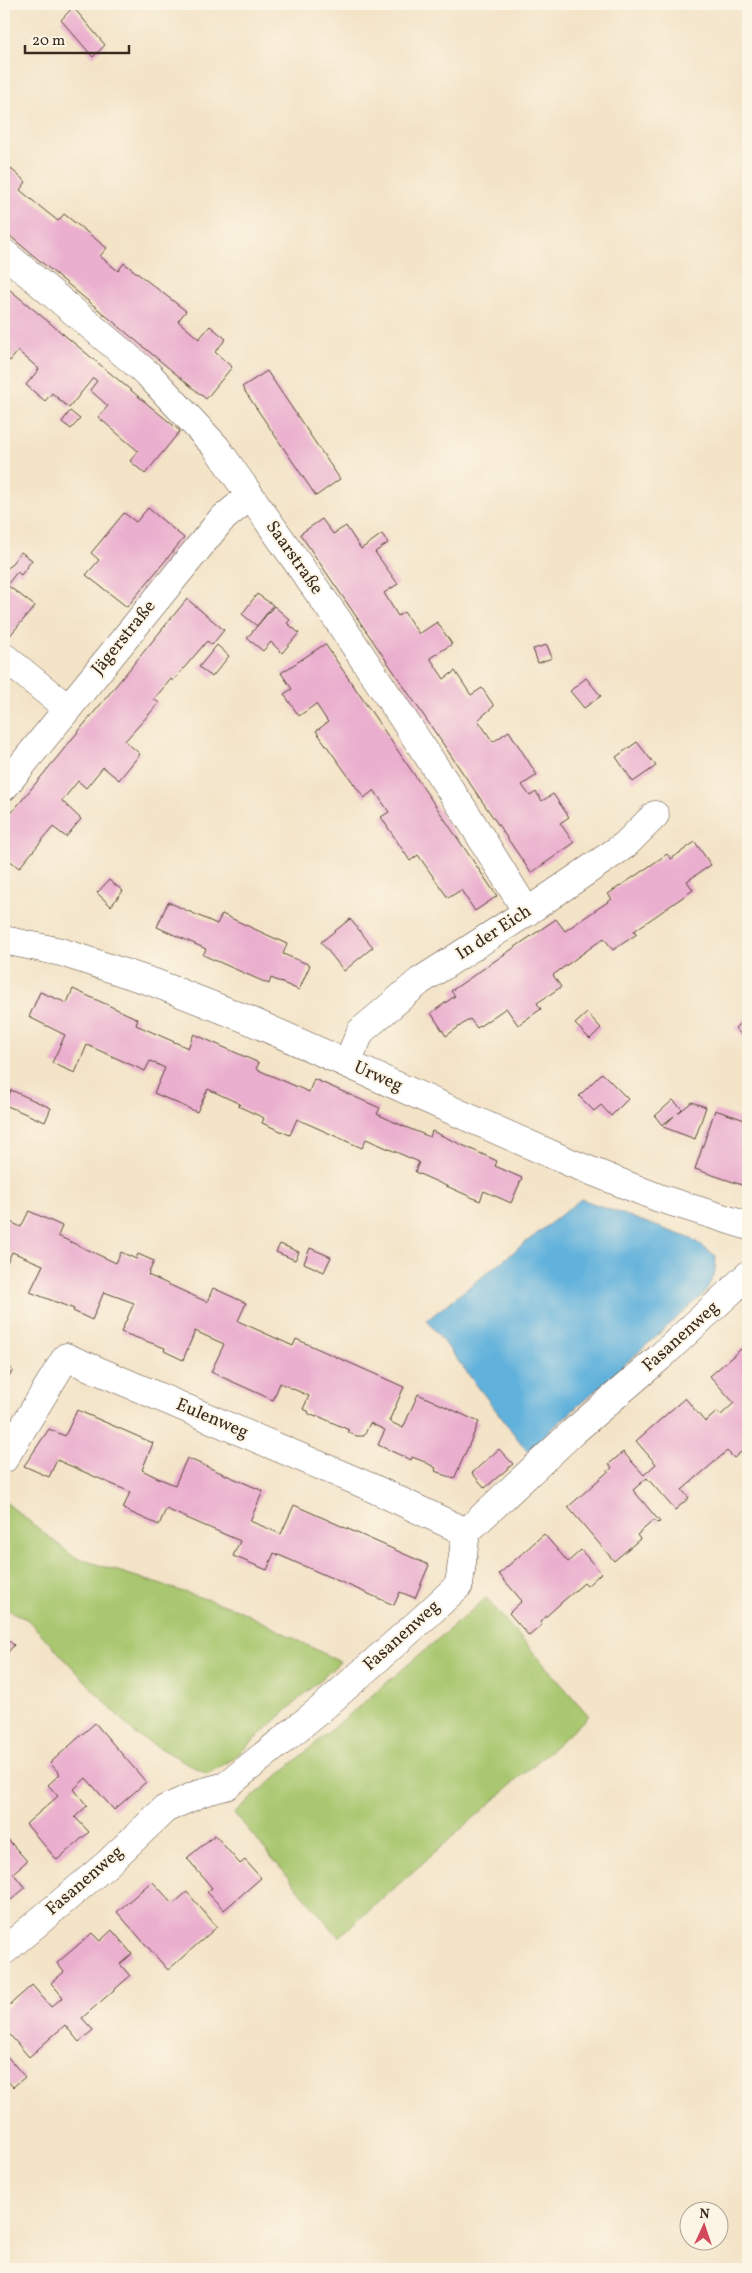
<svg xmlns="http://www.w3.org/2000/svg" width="752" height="2273" viewBox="0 0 752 2273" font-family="Vollkorn,serif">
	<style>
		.green { fill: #a9c76f; stroke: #727846 }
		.water { fill: #60b1db; stroke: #4e6e7c }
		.building { fill: #eaaece }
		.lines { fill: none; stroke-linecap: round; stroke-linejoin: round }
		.street-casing { stroke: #574637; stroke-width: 29 }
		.street { stroke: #fff; stroke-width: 28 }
		.labels { text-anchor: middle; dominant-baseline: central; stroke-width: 4; stroke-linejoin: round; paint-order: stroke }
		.street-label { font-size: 18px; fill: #3b2a1e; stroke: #fcf5e5 }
	</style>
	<rect width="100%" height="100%" fill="#fcf5e5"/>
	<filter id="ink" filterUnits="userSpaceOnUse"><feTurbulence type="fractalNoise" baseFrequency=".02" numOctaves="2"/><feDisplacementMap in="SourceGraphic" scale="10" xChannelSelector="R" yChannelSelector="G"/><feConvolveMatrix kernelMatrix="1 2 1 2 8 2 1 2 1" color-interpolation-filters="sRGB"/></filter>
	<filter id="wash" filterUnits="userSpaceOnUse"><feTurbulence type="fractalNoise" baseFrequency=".0096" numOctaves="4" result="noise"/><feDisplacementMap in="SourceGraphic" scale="20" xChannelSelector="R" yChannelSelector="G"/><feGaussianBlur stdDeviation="1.12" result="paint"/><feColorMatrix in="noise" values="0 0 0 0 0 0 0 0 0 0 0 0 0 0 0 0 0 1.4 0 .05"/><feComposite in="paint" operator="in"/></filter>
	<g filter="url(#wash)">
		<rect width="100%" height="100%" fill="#f3e3c7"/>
		<!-- green -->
		<g class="green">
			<path d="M4 1501 74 1557 237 1609 340 1662 233 1759 207 1774 135 1734 28 1620 4 1608Z"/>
			<path d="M486 1598 589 1716 339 1937 234 1813Z"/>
		</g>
		<!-- water -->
		<path class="water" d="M581 1199 692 1239 716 1256 715 1272 705 1293 527 1451 427 1320Z"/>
		<g id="blocks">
			<!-- building -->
			<g class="building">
				<path d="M73 7 105 45 93 57 61 20Z"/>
				<path d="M4 163 26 182 20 190 38 205 58 221 64 214 107 248 100 256 118 271 124 263 186 311 178 321 199 339 210 326 226 339 215 352 232 367 206 399 4 231Z"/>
				<path d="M4 285 180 431 145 474 130 461 138 451 98 417 108 406 90 390 97 381 96 380 93 378 69 408 52 393 45 401 26 385 39 369 18 351 10 361 4 356Z"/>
				<path d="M267 371 340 479 316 496 242 387Z"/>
				<path d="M70 411 80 419 71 429 62 422Z"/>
				<path d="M148 508 184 538 127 607 86 575 99 560 91 553 124 513 136 522Z"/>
				<path d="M322 519 333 534 346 526 361 549 382 534 388 543 375 552 398 584 384 593 398 616 404 612 419 634 437 622 452 644 430 658 444 679 455 671 471 695 482 688 494 706 478 720 493 742 509 731 537 775 522 785 530 796 536 792 542 801 553 794 569 817 560 823 574 843 531 873 300 534Z"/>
				<path d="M21 552 32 560 21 575 17 572 7 585 35 606 7 639 4 636V573Z"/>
				<path d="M257 594 273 605 257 626 242 614Z"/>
				<path d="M187 599 224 630 212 645 207 641 173 681 171 679 154 699 159 703 125 741 140 754 119 780 103 767 86 788 78 781 62 801 81 819 66 837 53 827 19 868 8 859 4 864V822Z"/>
				<path d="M274 606 290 620 287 623 299 633 282 653 271 642 263 651 247 638Z"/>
				<path d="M325 644 497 896 475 911 461 890 448 898 418 855 410 861 381 817 389 812 374 790 364 798 316 731 328 722 316 704 299 716 284 694 292 689 281 673Z"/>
				<path d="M217 645 229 656 212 677 199 667Z"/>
				<path d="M547 645 552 658 538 663 533 649Z"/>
				<path d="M586 678 601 696 584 708 570 691Z"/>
				<path d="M637 742 656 766 633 782 616 757Z"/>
				<path d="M695 842 711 865 687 881 693 890 634 931 637 934 613 950 604 938 553 975 561 987 537 1003 541 1009 518 1025 506 1008 477 1028 470 1019 446 1036 431 1013 455 996 451 991 556 919 565 931 612 899 608 894 638 874 667 854 671 859Z"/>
				<path d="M109 880 123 891 111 906 97 893Z"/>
				<path d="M168 902 217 924 222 914 287 944 283 954 310 965 299 990 271 978 269 984 203 955 206 949 157 927Z"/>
				<path d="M350 919 373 947 344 971 321 942Z"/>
				<path d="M73 989 138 1019 136 1025 188 1048 194 1034 259 1063 256 1069 309 1092 314 1079 380 1108 377 1114 403 1126 430 1137 432 1131 497 1161 495 1166 522 1178 511 1203 484 1191 480 1201 415 1172 419 1162 366 1139 362 1148 297 1119 290 1135 262 1123 264 1118 238 1106 240 1104 208 1089 197 1112 154 1093 165 1068 150 1061 145 1071 87 1045 75 1073 52 1063 65 1035 29 1017 40 992 67 1003Z"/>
				<path d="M587 1013 601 1028 590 1039 575 1024Z"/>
				<path d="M748 1016V1042L735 1028Z"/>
				<path d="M602 1073 628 1099 611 1116 601 1105 594 1111 579 1096Z"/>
				<path d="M11 1090 51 1108 45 1122 5 1105Z"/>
				<path d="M673 1100 682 1109 678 1113 692 1102 706 1107 695 1139 663 1127 674 1116 662 1125 655 1116Z"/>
				<path d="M715 1110 748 1121V1187L695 1169Z"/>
				<path d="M29 1211 62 1226 58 1236 116 1263 121 1252 136 1259 138 1254 154 1261 148 1275 207 1302 213 1288 246 1303 238 1321 293 1346 296 1339 404 1387 389 1421 403 1428 418 1394 479 1422 454 1479 435 1471 436 1468 425 1462 412 1457 411 1460 378 1445 385 1430 370 1423 364 1436H357L349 1433V1430L318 1416 316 1417 309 1414 308 1411 303 1409 309 1396 280 1383 273 1400 211 1372 224 1344 195 1331 183 1360 164 1351 165 1348 121 1332 134 1303 104 1292 92 1320 73 1311 74 1309 30 1292 43 1265 12 1252 4 1269V1219L21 1227Z"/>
				<path d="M280 1244 299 1252 295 1260 276 1252Z"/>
				<path d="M310 1248 331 1257 324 1272 304 1263Z"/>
				<path d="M748 1343V1446L734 1458 727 1451 682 1490 689 1498 675 1510 647 1478 633 1490 660 1522 657 1523 654 1520 637 1535 640 1539 614 1561 568 1507 612 1468 609 1464 623 1452 644 1475 656 1464 636 1441 685 1398 705 1422 717 1412 721 1415 734 1403 710 1376Z"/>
				<path d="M4 1364 13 1370 4 1384Z"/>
				<path d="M77 1410 153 1443 142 1470 158 1478 175 1485 187 1458 263 1491 250 1521 281 1534 294 1505 429 1565 415 1598 400 1592 394 1605 274 1553 267 1570 233 1556 240 1541 166 1509 159 1525 123 1509 130 1492 57 1460 49 1477 24 1466 49 1429 65 1436Z"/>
				<path d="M499 1449 513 1464 485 1488 472 1473Z"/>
				<path d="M544 1534 568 1562 581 1550 601 1573 587 1586 584 1583 562 1602 540 1622 542 1625 529 1636 509 1613 522 1601 499 1574Z"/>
				<path d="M4 1637 14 1645 4 1657Z"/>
				<path d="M95 1723 146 1782 114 1810 86 1778 74 1789 87 1806 75 1817 89 1832 57 1860 26 1824 58 1796 48 1785 60 1774 50 1763Z"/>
				<path d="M4 1835 27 1861 13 1873 25 1888 4 1906Z"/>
				<path d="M215 1835 240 1864 245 1860 261 1878 224 1910 207 1892 212 1888 187 1858Z"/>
				<path d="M152 1881 173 1904 187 1892 217 1927 168 1970 117 1912Z"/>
				<path d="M112 1930 132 1954 120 1964 130 1976 82 2018 93 2030 79 2042 65 2025 29 2057 4 2028V2010L32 1985 51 2007 63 1997 51 1983 64 1972 57 1963 92 1933 100 1941Z"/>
				<path d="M5 2054 25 2077 13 2087 6 2079 4 2081Z"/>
			</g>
		</g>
	</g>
	<g filter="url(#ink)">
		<use href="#blocks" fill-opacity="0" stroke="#574637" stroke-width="1"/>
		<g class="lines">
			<!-- street casing -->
			<g class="street-casing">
				<g id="street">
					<path d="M4 253 148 374 216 447 337 619 469 818 527 912"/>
					<path d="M4 657 67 708"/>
					<path d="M4 787 221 520 250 496"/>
					<path d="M4 940 61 952 155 983 244 1018 571 1163 659 1198 748 1226"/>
					<path d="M347 1063 361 1031 420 981 527 912 625 845 655 815"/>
					<path d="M4 1459 66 1357 368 1486 466 1532"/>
					<path d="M4 1951 107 1864 165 1809 203 1792 226 1786 321 1709 426 1616 459 1585 466 1532 573 1432 659 1358 748 1275"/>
				</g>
			</g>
			<!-- street -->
			<use href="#street" class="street"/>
		</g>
	</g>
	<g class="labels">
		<!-- street labels -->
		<g class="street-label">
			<text transform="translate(294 558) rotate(55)">Saarstraße</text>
			<text transform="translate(124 638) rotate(-51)">Jägerstraße</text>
			<text transform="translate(494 933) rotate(-33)">In der Eich</text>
			<text transform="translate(378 1077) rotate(24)">Urweg</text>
			<text transform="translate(681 1337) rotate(-42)">Fasanenweg</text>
			<text transform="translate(212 1419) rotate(23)">Eulenweg</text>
			<text transform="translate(402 1636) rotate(-42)">Fasanenweg</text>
			<text transform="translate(85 1881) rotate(-41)">Fasanenweg</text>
		</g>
	</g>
	<!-- margin -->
	<rect width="752" height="2273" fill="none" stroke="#fcf5e5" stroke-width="20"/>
	<!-- north arrow -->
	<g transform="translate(704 2226) rotate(3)"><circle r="24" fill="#fcf5e5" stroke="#afa495"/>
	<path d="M0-4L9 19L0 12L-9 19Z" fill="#d1495b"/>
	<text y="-8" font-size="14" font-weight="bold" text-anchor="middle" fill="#3b2a1e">N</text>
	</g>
	<!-- scale -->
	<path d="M25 45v8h104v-8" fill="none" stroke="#3b2a1e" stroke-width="2.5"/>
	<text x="32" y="45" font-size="15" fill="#3b2a1e" stroke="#fcf5e5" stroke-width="4" paint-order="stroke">20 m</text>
</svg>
